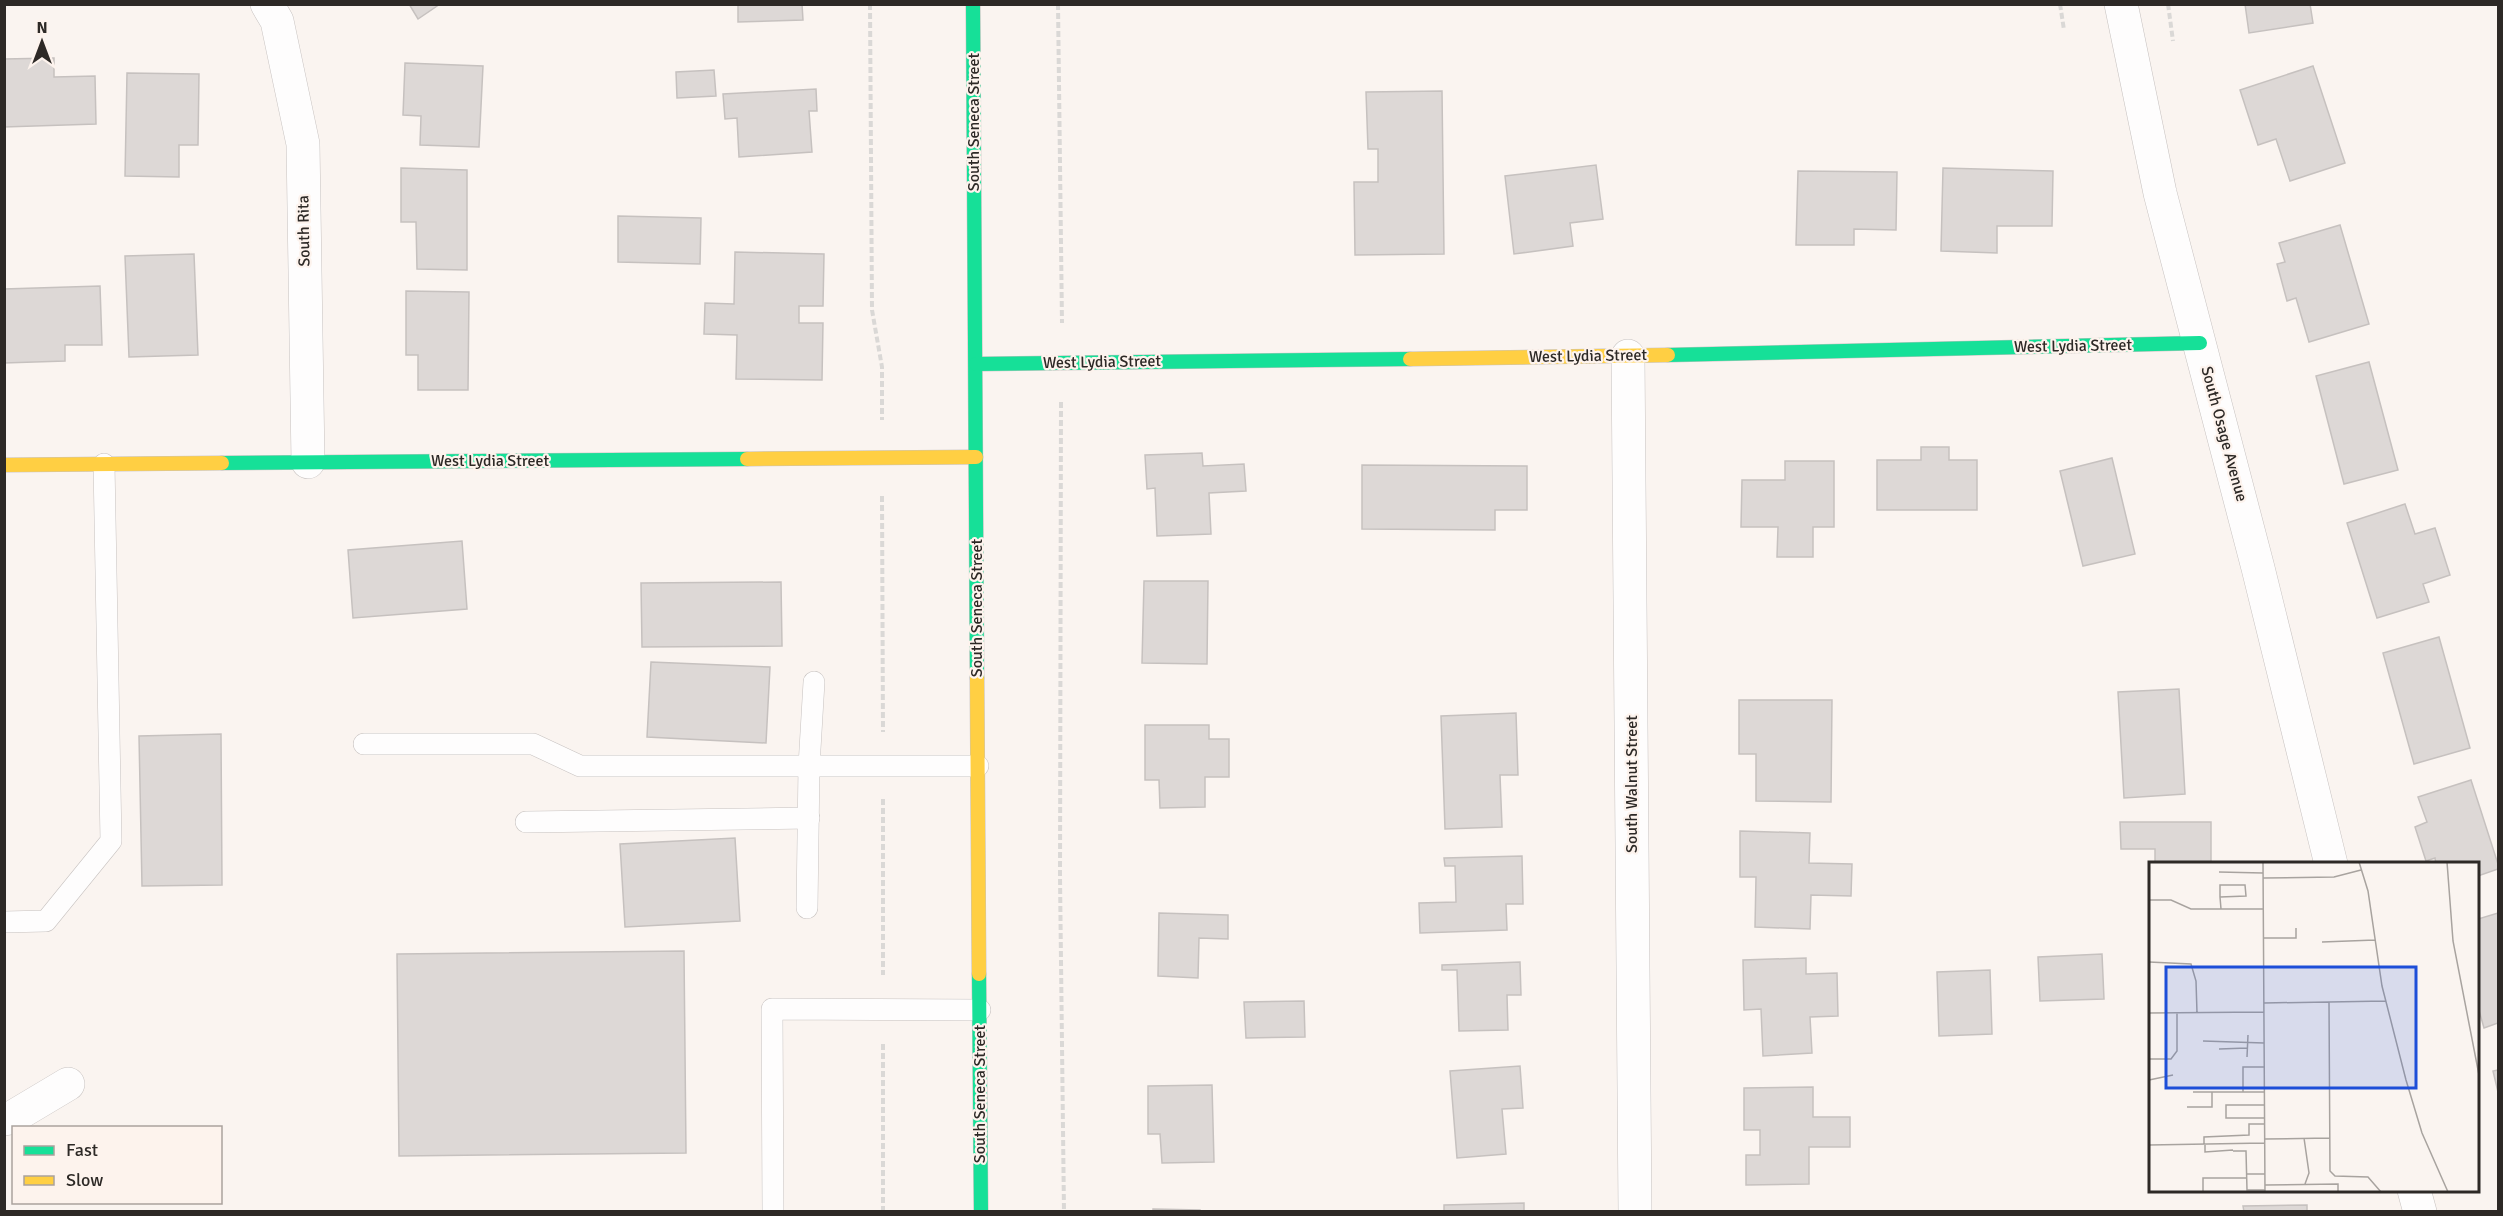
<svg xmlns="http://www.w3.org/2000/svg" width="2503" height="1216" viewBox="0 0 2503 1216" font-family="Signika,sans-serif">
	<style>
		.building { fill: #ddd8d6; stroke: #c6c1bf; stroke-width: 1.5 }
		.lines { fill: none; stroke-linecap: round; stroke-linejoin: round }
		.lane-casing { stroke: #c7c2c0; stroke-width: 22 }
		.street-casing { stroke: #c7c2c0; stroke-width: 34 }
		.fast-casing { stroke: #c7c2c0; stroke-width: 15 }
		.slow-casing { stroke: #c7c2c0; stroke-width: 15 }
		.path { stroke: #dad8d6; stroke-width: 4; stroke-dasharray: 6 3; stroke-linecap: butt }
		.lane { stroke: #fefdfd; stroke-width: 21 }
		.street { stroke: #fefdfd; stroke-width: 33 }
		.fast { stroke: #16e098; stroke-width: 14 }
		.slow { stroke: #ffcf43; stroke-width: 14 }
		.labels { text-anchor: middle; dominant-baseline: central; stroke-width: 4.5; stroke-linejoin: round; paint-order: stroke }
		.street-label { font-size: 16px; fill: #2d2926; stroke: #fdf3ed }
		.inset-road { fill: none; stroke: #a8a39f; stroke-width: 1.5 }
		.view { fill: #1d4ed8; fill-opacity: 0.15; stroke: #1d4ed8; stroke-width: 3 }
		.inset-edge { fill: none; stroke: #2d2926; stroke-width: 3 }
	</style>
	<rect width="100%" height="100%" fill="#faf4f0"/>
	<!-- building -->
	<g class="building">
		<path d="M409 4H440L418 19Z"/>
		<path d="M738 4H802L803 20 738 22Z"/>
		<path d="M2245 4H2310L2313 23 2249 33Z"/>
		<path d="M54 58V77L95 76 96 124 4 127V59Z"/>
		<path d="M405 63 483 66 479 147 420 145 421 116 403 115Z"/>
		<path d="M2313 66 2345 163 2290 181 2276 139 2258 145 2240 90Z"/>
		<path d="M714 70 716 96 677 98 676 72Z"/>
		<path d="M127 73 199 74 198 145H179V177L125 176Z"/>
		<path d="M816 89 817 111H809L812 152 739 157 737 118 725 119 723 94Z"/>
		<path d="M1442 91 1444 254 1355 255 1354 182H1378V149H1368L1366 92Z"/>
		<path d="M1596 165 1603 219 1570 223 1573 246 1514 254 1505 176Z"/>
		<path d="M401 168 467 170V270L417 269 416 222H401Z"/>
		<path d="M1943 168 2053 171 2052 226H1997V253L1941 251Z"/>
		<path d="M1798 171 1897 172 1896 230 1854 229V245H1796Z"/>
		<path d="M618 216 701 218 700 264 618 262Z"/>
		<path d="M2340 225 2369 324 2309 342 2296 298 2287 301 2277 264 2285 262 2279 243Z"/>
		<path d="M735 252 824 254 823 306H799V323H823L822 380 736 379 737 335 704 334 705 303 734 304Z"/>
		<path d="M194 254 198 355 129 357 125 256Z"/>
		<path d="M100 286 102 345H65V361L4 363V289Z"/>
		<path d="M406 291 469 292 468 390H418V355H406Z"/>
		<path d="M2369 362 2398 470 2344 484 2316 376Z"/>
		<path d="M1921 447H1949V460H1977V510H1877V460H1921Z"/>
		<path d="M1202 453 1203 466 1244 464 1246 491 1209 493 1211 534 1157 536 1155 488 1147 489 1145 455Z"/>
		<path d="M2112 458 2135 554 2083 566 2060 471Z"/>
		<path d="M1785 461H1834V527H1813V557H1777L1778 527H1741L1742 480H1785Z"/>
		<path d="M1362 465 1527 466V510H1495V530L1362 529Z"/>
		<path d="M2405 504 2415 534 2435 528 2450 575 2423 584 2429 602 2377 618 2347 523Z"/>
		<path d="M462 541 467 609 353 618 348 550Z"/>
		<path d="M1144 581H1208L1207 664 1142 663Z"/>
		<path d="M781 582 782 646 642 647 641 583Z"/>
		<path d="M2439 637 2470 748 2414 764 2383 653Z"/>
		<path d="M651 662 770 667 766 743 647 737Z"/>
		<path d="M2179 689 2185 794 2124 798 2118 692Z"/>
		<path d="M1739 700H1832L1831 802 1756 801V754H1739Z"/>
		<path d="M1516 713 1518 775H1500L1502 827 1445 829 1441 716Z"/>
		<path d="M1145 725H1209V739H1229V777H1205V807L1160 808 1159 780H1145Z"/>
		<path d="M221 734 222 885 142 886 139 736Z"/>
		<path d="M2471 780 2498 864V869L2478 876V864H2436L2435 858 2426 861 2415 827 2427 822 2418 797Z"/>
		<path d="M2120 822H2211V864H2155V849H2121Z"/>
		<path d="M1740 831 1810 833 1809 863 1852 864 1851 896 1811 895 1810 929 1755 927 1756 877H1740Z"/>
		<path d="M735 838 740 921 625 927 620 844Z"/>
		<path d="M1522 856 1523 904H1506L1507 930 1420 933 1419 903 1456 902 1455 866H1445L1444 858Z"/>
		<path d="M1159 913 1228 915V939L1199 938 1198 978 1158 976Z"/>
		<path d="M2498 913V1023L2484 1028 2478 1007V919Z"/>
		<path d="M684 951 686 1153 399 1156 397 954Z"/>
		<path d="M2102 954 2104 999 2040 1001 2038 957Z"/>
		<path d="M1806 958V974L1837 973 1838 1016 1810 1017 1812 1053 1763 1056 1761 1009 1744 1010 1743 960Z"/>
		<path d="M1520 962 1521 995H1507L1508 1030 1459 1031 1457 970H1442V965Z"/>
		<path d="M1990 970 1992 1034 1939 1036 1937 972Z"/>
		<path d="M1304 1001 1305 1037 1246 1038 1244 1002Z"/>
		<path d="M1520 1066 1523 1108 1502 1109 1506 1154 1457 1158 1450 1071Z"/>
		<path d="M2498 1070V1092L2493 1071Z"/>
		<path d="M1212 1085 1214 1162 1162 1163 1160 1134H1148V1086Z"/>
		<path d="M1813 1087V1117H1850V1147H1809V1184L1746 1185V1155H1760V1130H1744V1088Z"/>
		<path d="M1524 1203V1212H1444V1205Z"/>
		<path d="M2307 1205V1212H2244L2243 1206Z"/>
		<path d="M1153 1209 1200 1210V1212H1153Z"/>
	</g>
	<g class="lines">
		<!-- lane casing -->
		<g class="lane-casing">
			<g id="lane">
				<path d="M364 744H533L580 766H978"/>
				<path d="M526 822 809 818"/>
				<path d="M807 908 809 766 814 682"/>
				<path d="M4 922 46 921 111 841 104 464"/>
				<path d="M773 1212 772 1009 980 1010"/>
			</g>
		</g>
		<!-- street casing -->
		<g class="street-casing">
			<g id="street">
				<path d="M267 4 277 21 303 144 308 462"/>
				<path d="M2121 4 2160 193 2258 568 2331 864"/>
				<path d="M1628 356 1635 1212"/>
				<path d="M4 1119 11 1118 68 1084"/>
				<path d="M2414 1190 2420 1212"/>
			</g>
		</g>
		<!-- fast casing -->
		<g class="fast-casing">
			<g id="fast">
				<path d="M973 4 977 678"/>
				<path d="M1668 355 2200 343"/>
				<path d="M976 364 1410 359"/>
				<path d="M222 463 747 459"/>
				<path d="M979 974 981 1212"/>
			</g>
		</g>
		<!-- slow casing -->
		<g class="slow-casing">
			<g id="slow">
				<path d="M1410 359 1668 355"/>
				<path d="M747 459 976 457"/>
				<path d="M4 465 222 463"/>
				<path d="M977 678 979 974"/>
			</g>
		</g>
		<!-- path -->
		<g class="path">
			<path d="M870 4 872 310 882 367V420"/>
			<path d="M1058 4 1062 323"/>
			<path d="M2060 4 2064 30"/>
			<path d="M2168 4 2173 41"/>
			<path d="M1061 402 1060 877 1064 1212"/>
			<path d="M882 496 883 732"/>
			<path d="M883 799V975"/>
			<path d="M883 1212V1042"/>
		</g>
		<!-- lane -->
		<use href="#lane" class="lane"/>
		<!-- street -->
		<use href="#street" class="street"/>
		<!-- fast -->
		<use href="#fast" class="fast"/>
		<!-- slow -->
		<use href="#slow" class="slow"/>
	</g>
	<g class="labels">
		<!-- street labels -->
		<g class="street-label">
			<text transform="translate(974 122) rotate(-90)">South Seneca Street</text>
			<text transform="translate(304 231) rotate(-91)">South Rita</text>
			<text transform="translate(2073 346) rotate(-1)">West Lydia Street</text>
			<text transform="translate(1588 356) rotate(-1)">West Lydia Street</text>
			<text transform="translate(1102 362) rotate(-1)">West Lydia Street</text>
			<text transform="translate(2224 434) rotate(75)">South Osage Avenue</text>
			<text x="490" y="461">West Lydia Street</text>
			<text transform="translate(977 608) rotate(-90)">South Seneca Street</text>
			<text transform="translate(1632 784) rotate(-90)">South Walnut Street</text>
			<text transform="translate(980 1094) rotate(-90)">South Seneca Street</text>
		</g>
	</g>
	<!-- overview -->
	<g transform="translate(2149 862)">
		<rect width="330" height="330" fill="#faf4f0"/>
		<path class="inset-road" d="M114 0 116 330M210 0 219 29 233 124 257 218 273 271 299 330M298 0 304 79 330 213M70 10 114 11M114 16 185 15 212 8M71 35 97 34 96 23H71V35L72 47M0 38H22L42 47H114M114 76H147V66M173 80 226 78M0 100 42 102 47 119 48 151M180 140 181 309 186 314 219 315 232 330M115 141 237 139M0 151 115 150M54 179 115 181M70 187 98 186M98 195 99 173M0 197H22L28 189V151M115 205H94V230H115M0 218 24 213M44 230H94M115 243H77V256H115M38 245H63V230M155 276 160 311 156 322M116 277 181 276M55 282V275L100 273V262H115M56 282V290L84 288M0 283 116 281M84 289H97L98 328H116M97 312H116M116 323 189 322V330M54 330V316H98"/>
		<path class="view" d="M17 105H267V226H17Z"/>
		<rect width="330" height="330" class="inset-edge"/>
	</g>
	<!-- border -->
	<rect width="2503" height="1216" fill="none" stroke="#2d2926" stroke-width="12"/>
	<!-- legend -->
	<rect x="12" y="1126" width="210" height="78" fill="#fdf3ed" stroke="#aaa29d" stroke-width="1.5"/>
	<rect x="24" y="1146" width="30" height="9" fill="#16e098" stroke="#aaa29d" stroke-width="1.5"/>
	<text x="66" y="1156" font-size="18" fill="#2d2926">Fast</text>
	<rect x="24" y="1176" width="30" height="9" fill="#ffcf43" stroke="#aaa29d" stroke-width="1.5"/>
	<text x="66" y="1186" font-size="18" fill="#2d2926">Slow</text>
	<!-- north arrow -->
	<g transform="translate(42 42)" stroke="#fdf3ed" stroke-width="4.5" paint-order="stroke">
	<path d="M0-4.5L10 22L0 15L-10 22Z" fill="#2d2926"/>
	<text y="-9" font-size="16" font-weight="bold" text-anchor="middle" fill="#2d2926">N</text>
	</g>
</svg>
